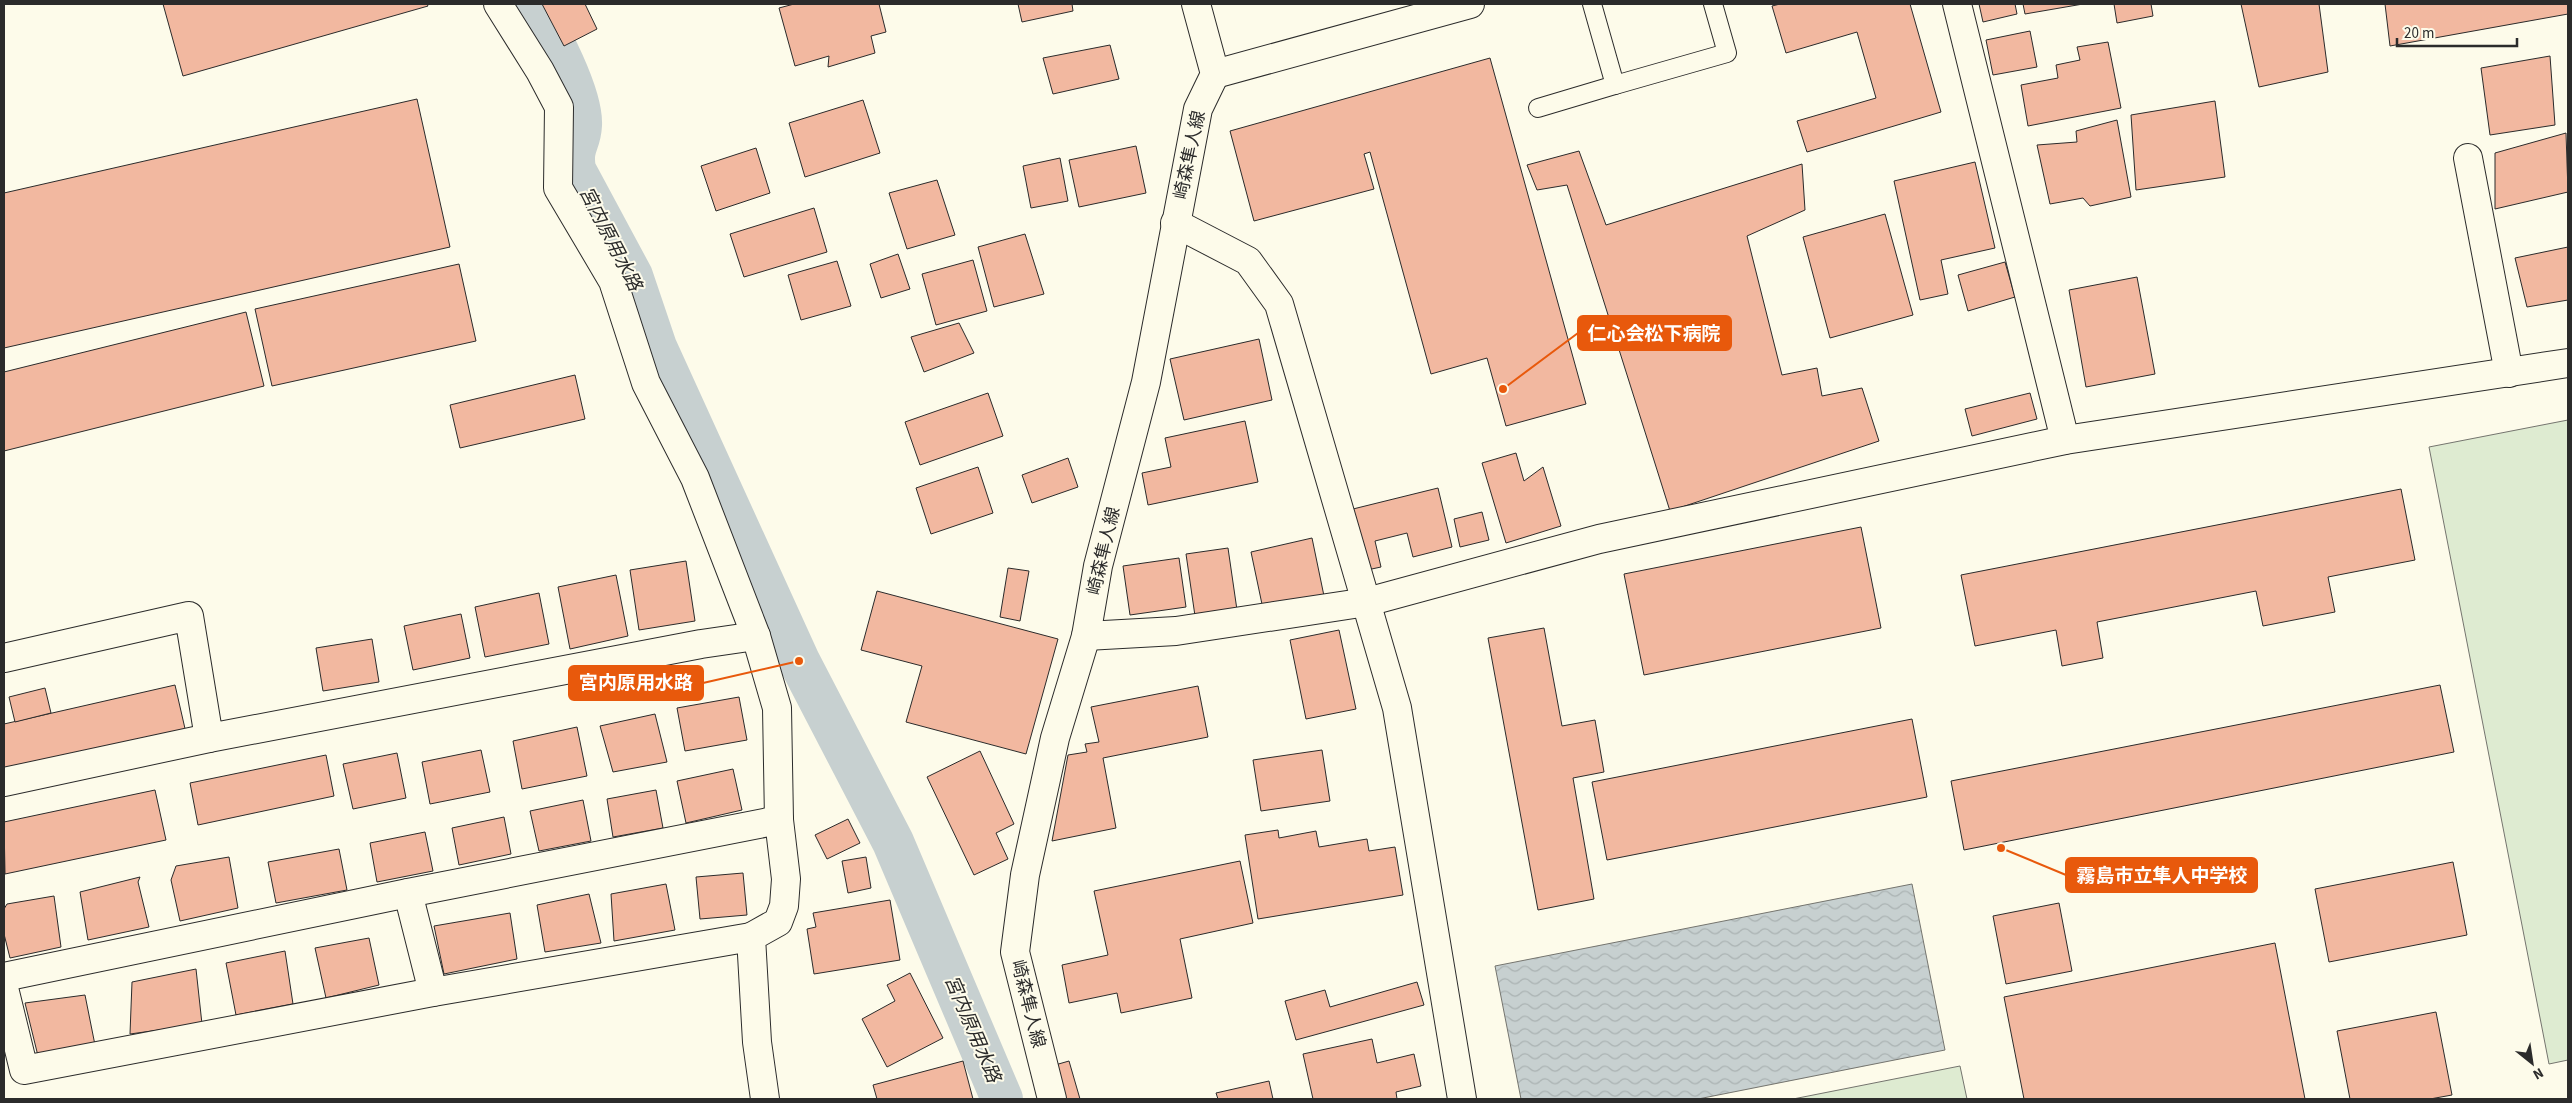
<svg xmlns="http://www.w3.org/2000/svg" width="2572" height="1103" viewBox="0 0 2572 1103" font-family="'Source Sans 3','Noto Sans JP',sans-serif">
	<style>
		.green { fill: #deebd1; stroke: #74746e }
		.water { fill: url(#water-waves); stroke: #74746e }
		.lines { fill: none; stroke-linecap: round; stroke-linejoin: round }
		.canal { stroke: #c7d0d0; stroke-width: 42 }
		.building { fill: #f2b8a0; stroke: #2b2b2b }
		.lane-casing { stroke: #2b2b2b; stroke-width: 20 }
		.street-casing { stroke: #2b2b2b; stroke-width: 30 }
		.secondary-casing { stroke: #2b2b2b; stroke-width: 30 }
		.lane { stroke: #fdfbea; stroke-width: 18 }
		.street { stroke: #fdfbea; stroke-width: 28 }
		.secondary { stroke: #fdfbea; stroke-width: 28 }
		.labels { text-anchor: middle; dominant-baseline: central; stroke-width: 4; stroke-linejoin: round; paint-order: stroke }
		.street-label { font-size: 18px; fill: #2b2b2b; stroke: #fdfbea }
		.water-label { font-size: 19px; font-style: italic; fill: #2b2b2b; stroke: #fdfbea }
		.leader { fill: none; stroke: #e8590c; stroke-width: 2 }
		.callout-dot { fill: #e8590c; stroke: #fdfbea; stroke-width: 2 }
		.callout { fill: #e8590c; stroke: #e8590c; stroke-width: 2 }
		.callout-label { font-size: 19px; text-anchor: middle; font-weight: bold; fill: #fff }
	</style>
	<defs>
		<pattern id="water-waves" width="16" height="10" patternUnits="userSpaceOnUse" patternTransform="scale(1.25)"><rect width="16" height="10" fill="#c7d0d0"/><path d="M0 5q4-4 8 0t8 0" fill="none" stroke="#abb3b3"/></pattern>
	</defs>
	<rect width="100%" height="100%" fill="#fdfbea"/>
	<!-- green -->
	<g class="green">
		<path d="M2568 420V1060L2549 1064 2429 447Z"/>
		<path d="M1960 1066 1967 1099H1793Z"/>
	</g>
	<!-- water -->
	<path class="water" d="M1912 884 1945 1050 1698 1099H1521L1495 966Z"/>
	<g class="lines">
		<!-- canal -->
		<path class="canal" d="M533 4C548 31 583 95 581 125 580 145 571 145 575 170L632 276 656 347 799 661 893 842 1002 1099"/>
	</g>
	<!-- building -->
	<g class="building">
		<path d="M163 4H427L428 6 183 76Z"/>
		<path d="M542 4H585L597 29 564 46Z"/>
		<path d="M794 4H879L886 32 871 36 875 53 828 67 829 56 795 66 779 8Z"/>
		<path d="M1018 4H1072L1073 11 1022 22Z"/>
		<path d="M1780 4H1910L1941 112 1807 152 1797 121 1876 98 1857 32 1786 53 1772 6Z"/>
		<path d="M1979 4H2015L2017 14 1983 22Z"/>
		<path d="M2023 4H2083L2025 14Z"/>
		<path d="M2114 4H2151L2153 16 2117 23Z"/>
		<path d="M2241 4H2319L2328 72 2259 87Z"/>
		<path d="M2385 4H2568V14L2390 46Z"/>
		<path d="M2030 31 2037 67 1993 75 1986 40Z"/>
		<path d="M2108 42 2121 108 2028 126 2021 85 2058 78 2056 65 2080 60 2077 47Z"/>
		<path d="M1110 45 1119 79 1053 94 1043 58Z"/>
		<path d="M2550 56 2555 125 2490 135 2481 68Z"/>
		<path d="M1490 58 1586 404 1506 426 1487 358 1431 374 1370 152 1364 154 1374 189 1254 221 1230 131Z"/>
		<path d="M417 99 450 247 4 348V193Z"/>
		<path d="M863 100 880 153 805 177 789 123Z"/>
		<path d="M2215 101 2225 177 2136 190 2131 115Z"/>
		<path d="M2117 120 2131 197 2090 206 2083 198 2050 204 2037 145 2077 142 2076 131Z"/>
		<path d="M2566 133 2568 192 2495 209V153Z"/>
		<path d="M1136 146 1146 193 1079 207 1069 160Z"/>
		<path d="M756 148 770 193 716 211 701 166Z"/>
		<path d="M1579 151 1606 225 1802 164 1805 210 1747 236 1782 375 1817 368 1822 396 1862 388 1879 441 1670 511 1567 185 1537 190 1527 165Z"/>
		<path d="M1060 158 1068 201 1031 208 1023 166Z"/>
		<path d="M1975 162 1995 248 1941 260 1948 294 1920 300 1894 181Z"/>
		<path d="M937 180 955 235 907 249 889 193Z"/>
		<path d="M814 208 827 252 744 277 730 234Z"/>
		<path d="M1885 214 1913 315 1830 338 1803 237Z"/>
		<path d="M1025 234 1044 294 994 307 978 247Z"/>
		<path d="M2568 247V300L2527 307 2515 258Z"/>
		<path d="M898 254 910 289 881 298 870 264Z"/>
		<path d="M973 260 987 311 936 325 922 274Z"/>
		<path d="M837 261 851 306 801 320 788 275Z"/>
		<path d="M2005 262 2015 297 1968 311 1958 275Z"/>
		<path d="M459 264 476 341 272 386 255 309Z"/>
		<path d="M2137 277 2155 374 2086 387 2069 290Z"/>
		<path d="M246 312 264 386 4 451V372Z"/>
		<path d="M959 323 974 353 924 372 911 337Z"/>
		<path d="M1259 339 1272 400 1184 420 1170 359Z"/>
		<path d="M575 375 585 419 460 448 450 405Z"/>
		<path d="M988 393 1003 436 920 465 905 422Z"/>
		<path d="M2030 393 2037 419 1972 436 1965 409Z"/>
		<path d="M1245 421 1258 482 1148 505 1142 473 1171 467 1165 438Z"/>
		<path d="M1516 453 1524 481 1543 467 1561 526 1506 543 1482 463Z"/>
		<path d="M1068 458 1078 487 1032 503 1022 475Z"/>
		<path d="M978 467 993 513 931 534 916 488Z"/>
		<path d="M1438 488 1452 547 1413 557 1407 533 1375 541 1381 567 1367 570 1353 509Z"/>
		<path d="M2401 489 2415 560 2328 577 2335 612 2263 626 2256 591 2097 622 2103 658 2062 666 2056 630 1975 646 1961 575Z"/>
		<path d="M1482 512 1489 540 1460 547 1454 519Z"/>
		<path d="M1861 527 1881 628 1644 675 1624 574Z"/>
		<path d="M1312 538 1324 596 1263 609 1251 552Z"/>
		<path d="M1228 548 1237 610 1195 616 1186 554Z"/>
		<path d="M1179 558 1186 607 1130 615 1123 566Z"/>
		<path d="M686 561 695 621 639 630 630 570Z"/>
		<path d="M1008 568 1029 571 1020 621 1000 617Z"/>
		<path d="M616 575 628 636 570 649 558 587Z"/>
		<path d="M877 591 1058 639 1026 754 906 722 922 666 861 650Z"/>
		<path d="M539 593 549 644 485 657 475 607Z"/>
		<path d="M461 614 470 658 413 670 404 626Z"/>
		<path d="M1544 628 1562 726 1595 720 1604 772 1573 778 1594 899 1538 910 1488 638Z"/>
		<path d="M1339 630 1356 709 1306 719 1290 640Z"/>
		<path d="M372 639 379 682 323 691 316 648Z"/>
		<path d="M175 685 186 733 4 773V724Z"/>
		<path d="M2440 685 2454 752 1964 850 1951 781Z"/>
		<path d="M1198 686 1208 737 1103 758 1116 828 1052 841 1068 755 1087 752 1085 744 1099 742 1091 707Z"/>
		<path d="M45 688 51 713 15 722 9 697Z"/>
		<path d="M739 697 747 740 685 751 677 708Z"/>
		<path d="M655 714 667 762 613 772 600 726Z"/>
		<path d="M1912 719 1927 797 1607 860 1592 782Z"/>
		<path d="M577 727 587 776 522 789 513 741Z"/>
		<path d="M481 750 490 792 430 804 422 762Z"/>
		<path d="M1322 750 1330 801 1261 811 1253 760Z"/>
		<path d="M980 751 1014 824 996 833 1008 859 974 875 927 777Z"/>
		<path d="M397 753 406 798 353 809 343 764Z"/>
		<path d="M326 755 334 796 198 825 190 783Z"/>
		<path d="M733 769 742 810 686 823 677 781Z"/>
		<path d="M155 790 166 840 5 874 4 822Z"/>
		<path d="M656 790 663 828 613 837 607 799Z"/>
		<path d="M583 800 591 841 539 851 530 811Z"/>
		<path d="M504 817 511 854 459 865 452 828Z"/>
		<path d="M848 819 860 843 827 859 815 835Z"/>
		<path d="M1278 830 1279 838 1316 831 1319 847 1367 839 1369 851 1395 847 1403 895 1258 919 1245 835Z"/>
		<path d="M425 832 433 871 377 882 370 843Z"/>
		<path d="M339 849 347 890 276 903 268 862Z"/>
		<path d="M229 857 238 908 180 921 171 880 176 866Z"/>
		<path d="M866 857 871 888 848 893 842 861Z"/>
		<path d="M1240 861 1253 923 1180 939 1192 998 1121 1013 1117 993 1069 1003 1062 965 1108 955 1094 891Z"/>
		<path d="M2453 862 2467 935 2329 962 2315 889Z"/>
		<path d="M743 873 747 915 700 919 696 877Z"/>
		<path d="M140 877 138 882 149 927 88 940 80 892Z"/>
		<path d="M666 884 675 930 614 941 611 894Z"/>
		<path d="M589 894 601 943 545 952 537 905Z"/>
		<path d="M54 896 61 947 10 958 4 934V909L7 904Z"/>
		<path d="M890 900 900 960 814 974 807 929 816 927 813 913Z"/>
		<path d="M2059 903 2072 971 2006 984 1993 916Z"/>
		<path d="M510 913 517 959 444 974 434 926Z"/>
		<path d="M369 938 379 985 326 998 315 948Z"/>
		<path d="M2275 943 2305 1099H2024L2004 997Z"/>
		<path d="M285 951 293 1004 236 1015 226 963Z"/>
		<path d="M196 969 202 1024 130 1034 132 982Z"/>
		<path d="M910 973 943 1038 887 1067 862 1019 895 1001 887 985Z"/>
		<path d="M1417 982 1424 1005 1296 1040 1285 1001 1325 990 1330 1007Z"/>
		<path d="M85 995 95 1045 38 1056 25 1003Z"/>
		<path d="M2436 1012 2452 1095 2430 1099H2350L2337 1031Z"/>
		<path d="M1372 1039 1377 1063 1414 1054 1421 1086 1396 1092 1397 1099H1313L1303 1054Z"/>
		<path d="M963 1061 973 1099H877L873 1085Z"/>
		<path d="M1069 1061 1080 1099H1064L1055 1065Z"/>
		<path d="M1269 1081 1273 1099H1218L1216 1093Z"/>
	</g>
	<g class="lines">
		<!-- lane casing -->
		<g class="lane-casing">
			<g id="lane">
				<path d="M1592 4 1615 85 1727 53 1713 4"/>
				<path d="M1538 108 1615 85"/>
			</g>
		</g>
		<!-- street casing -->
		<g class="street-casing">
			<g id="street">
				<path d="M498 4 540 71 559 107 558 188 613 281 646 383 695 478 756 636 777 708 779 820 786 879 784 906 778 922 751 937 757 1042 765 1099"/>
				<path d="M1957 4 2065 440"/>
				<path d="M1215 74 1470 4"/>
				<path d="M2468 158 2509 373"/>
				<path d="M1175 223 1248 261 1279 304 1397 708 1462 1099"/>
				<path d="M1086 636 1176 631 1367 602 1599 539 2065 440 2568 363"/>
				<path d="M4 658 189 616 209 738 701 644 756 636"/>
				<path d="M4 782 209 738"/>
				<path d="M408 893 433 992"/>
				<path d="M4 977 408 893 779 820"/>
				<path d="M4 988 24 1070 433 992 751 937"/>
			</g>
		</g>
		<!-- secondary casing -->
		<g class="secondary-casing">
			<path id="secondary" d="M1052 1099 1015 952 1025 875 1055 738 1086 636 1098 566 1146 382 1198 109 1215 74 1196 4"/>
		</g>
		<!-- lane -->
		<use href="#lane" class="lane"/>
		<!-- street -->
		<use href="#street" class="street"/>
		<!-- secondary -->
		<use href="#secondary" class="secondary"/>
	</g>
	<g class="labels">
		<!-- street labels -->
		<g class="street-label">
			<text transform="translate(1190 155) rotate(-78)">崎森隼人線</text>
			<text transform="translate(1104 551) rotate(-77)">崎森隼人線</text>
			<text transform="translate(1028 1004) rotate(76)">崎森隼人線</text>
		</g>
		<!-- water labels -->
		<g class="water-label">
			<text transform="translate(610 239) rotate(63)">宮内原用水路</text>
			<text transform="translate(972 1029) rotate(67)">宮内原用水路</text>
		</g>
	</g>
	<!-- callouts -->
	<path class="leader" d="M1503 389L1578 333M799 661L703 683M2001 848L2066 875"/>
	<g class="callout-dot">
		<circle cx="1503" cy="389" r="5"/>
		<circle cx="799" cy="661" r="5"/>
		<circle cx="2001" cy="848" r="5"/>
	</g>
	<g class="callout">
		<rect x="1578" y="316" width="153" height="34" rx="5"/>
		<rect x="569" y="666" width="134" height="34" rx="5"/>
		<rect x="2066" y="858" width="191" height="34" rx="5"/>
	</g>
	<g class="callout-label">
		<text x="1654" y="340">仁心会松下病院</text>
		<text x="636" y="689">宮内原用水路</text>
		<text x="2162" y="882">霧島市立隼人中学校</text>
	</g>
	<!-- border -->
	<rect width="2572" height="1103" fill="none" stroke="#2b2b2b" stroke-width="10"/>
	<!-- north arrow -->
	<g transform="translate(2532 1063) rotate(150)" stroke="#fdfbea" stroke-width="4" paint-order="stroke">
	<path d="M0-4L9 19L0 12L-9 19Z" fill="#2b2b2b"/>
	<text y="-8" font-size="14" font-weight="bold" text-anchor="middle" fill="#2b2b2b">N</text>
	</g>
	<!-- scale -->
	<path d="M2397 38v8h120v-8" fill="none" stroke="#2b2b2b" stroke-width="2.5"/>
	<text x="2404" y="38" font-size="15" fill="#2b2b2b" stroke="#fdfbea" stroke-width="4" paint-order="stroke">20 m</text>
</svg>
